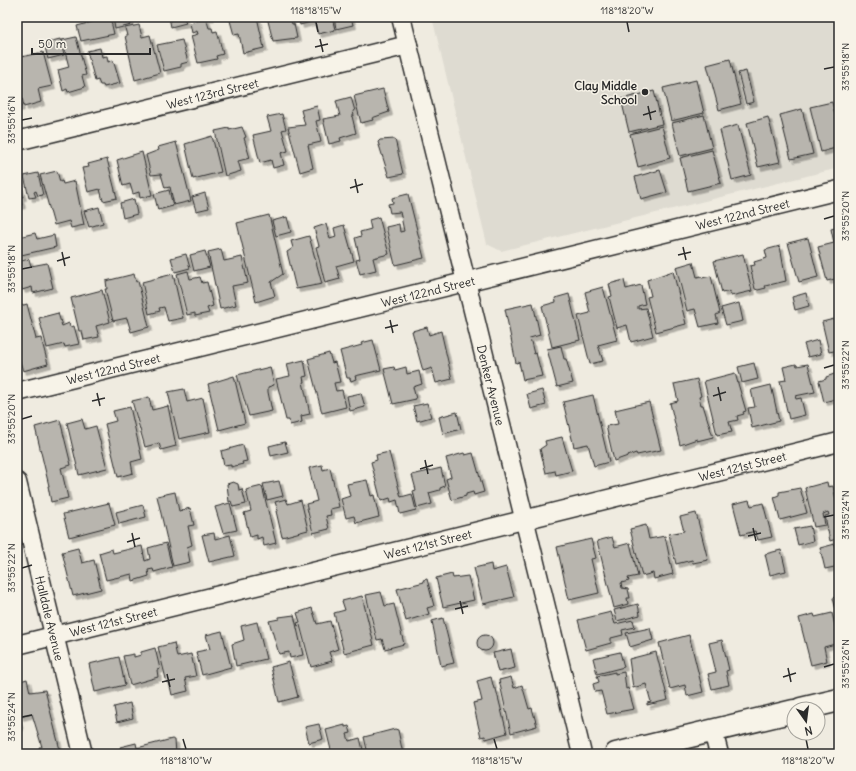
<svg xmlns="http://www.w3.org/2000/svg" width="856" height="771" viewBox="0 0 856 771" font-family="Delius,sans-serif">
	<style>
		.built { fill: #dedbd1 }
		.building { fill: #b8b5ae; stroke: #2b2b2b; filter: url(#shadow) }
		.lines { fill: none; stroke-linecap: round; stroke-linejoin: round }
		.street-casing { stroke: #2b2b2b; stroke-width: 21 }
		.secondary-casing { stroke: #2b2b2b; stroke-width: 25 }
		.street { stroke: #f7f3e8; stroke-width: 18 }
		.secondary { stroke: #f7f3e8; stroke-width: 22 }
		.ticks { fill: none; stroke: #2b2b2b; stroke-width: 1.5 }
		.poi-dot { fill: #2b2b2b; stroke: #f7f3e8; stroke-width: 1.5 }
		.labels { text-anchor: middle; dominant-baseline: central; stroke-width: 3; stroke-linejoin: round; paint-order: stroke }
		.poi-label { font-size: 12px; font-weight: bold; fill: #2b2b2b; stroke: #f7f3e8; text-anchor: end }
		.street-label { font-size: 12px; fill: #2b2b2b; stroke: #f7f3e8 }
		.neatline { fill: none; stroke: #2b2b2b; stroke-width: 1.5 }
		.ticks-label { font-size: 10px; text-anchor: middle; fill: #2b2b2b }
	</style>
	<defs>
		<filter id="shadow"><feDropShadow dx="3.5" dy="3.5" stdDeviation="0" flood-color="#0004"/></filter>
	</defs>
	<rect width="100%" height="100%" fill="#efebe0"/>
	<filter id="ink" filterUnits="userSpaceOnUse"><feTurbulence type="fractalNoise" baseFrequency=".025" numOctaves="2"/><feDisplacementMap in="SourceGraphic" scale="8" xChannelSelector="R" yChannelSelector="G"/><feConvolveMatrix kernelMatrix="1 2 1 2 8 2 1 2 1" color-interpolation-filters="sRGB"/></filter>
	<g filter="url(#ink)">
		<!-- built -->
		<path class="built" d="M432 17H839V168L501 251 487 244Z"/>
		<!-- building -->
		<g class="building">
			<path d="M110 17 114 34 81 41 77 26Z"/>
			<path d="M113 17H130L131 25 115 29Z"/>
			<path d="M169 17H184L186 23 171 27Z"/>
			<path d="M199 17H211L206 18 209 28H212L213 32 217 31 223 54 216 56 217 59 198 63 191 36 198 34 197 31 192 33 190 23 199 20Z"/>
			<path d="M229 17H257L264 48 243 53 239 34 234 35Z"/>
			<path d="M267 17H290L292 24H294L297 38 273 41Z"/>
			<path d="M298 17H332L335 30 318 34 314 21 300 25Z"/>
			<path d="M334 17H351L353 25 336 29Z"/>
			<path d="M139 25 142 37 150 35 160 73 135 80 125 36H127L125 28Z"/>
			<path d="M76 37 86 75 82 76 85 87 68 92 67 89 63 91 58 70 69 67 62 40Z"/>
			<path d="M60 39 64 55 48 59 44 43Z"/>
			<path d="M182 40 188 62 181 64V67L164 71 157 45Z"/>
			<path d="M100 48 102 57 107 56 108 62 113 60 120 83 104 87 103 85H100L98 80 95 81 87 51Z"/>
			<path d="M43 52 52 86 38 89 41 102 24 107 17 73V58Z"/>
			<path d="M730 59 741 104 719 110 707 65Z"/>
			<path d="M746 71 754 102 746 104 738 73Z"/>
			<path d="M696 80 704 113 671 121 663 88Z"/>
			<path d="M383 89 389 112 372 118 373 120 361 123 354 96Z"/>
			<path d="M654 91 662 124 629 132 621 99Z"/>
			<path d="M17 93 21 107 17 108Z"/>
			<path d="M351 97 355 111H353L354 116H352L356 133 340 138 341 141 329 144 323 119 340 116 336 101Z"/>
			<path d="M832 102 839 130V147L821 152 810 107Z"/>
			<path d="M317 106 320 120 316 121 321 142 308 145 313 168 300 172 288 127 305 125 301 110Z"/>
			<path d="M802 109 813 154 791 159 780 115Z"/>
			<path d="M282 114 286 129 282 130 288 151 281 153 284 165 273 168 271 160 260 163 253 135 271 131 267 117Z"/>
			<path d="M704 115 712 148 680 156 672 123Z"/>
			<path d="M768 117 780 162 758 167 747 123Z"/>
			<path d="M738 125 751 175 732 180 720 130Z"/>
			<path d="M662 126 670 158 638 167 630 134Z"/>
			<path d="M242 127 246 137 244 138 250 158 238 161 241 171 225 176 215 131 229 128V130Z"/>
			<path d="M212 136 221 172 193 179 185 144Z"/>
			<path d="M395 139 403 174 389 177 378 142 380 140Z"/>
			<path d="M176 142 191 201 174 205 170 187 165 188 161 174 151 175 146 155 159 150 158 147Z"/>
			<path d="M712 150 721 183 688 191 680 158Z"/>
			<path d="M142 152 152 195 140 198 139 192 133 194 130 184 123 186 117 160Z"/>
			<path d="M107 159 117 198 103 201 100 189 88 192 82 168 89 167 88 164Z"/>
			<path d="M660 170 667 192 641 199 635 177Z"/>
			<path d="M57 171 60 182 62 181 63 184 75 181 84 225 71 228 69 221 54 225 40 175Z"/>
			<path d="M38 173 43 195 38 196 36 191 34 192 36 197 29 198 24 176Z"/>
			<path d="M17 175 23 197H20L22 205 17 206Z"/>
			<path d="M169 190 173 206 158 210 154 194Z"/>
			<path d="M205 193 209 208 196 211 192 197Z"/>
			<path d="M408 194 424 258 395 265 386 227 399 224 400 232 404 231 400 212 390 213 388 204 393 203 392 198Z"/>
			<path d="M134 199 137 214 123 218 120 203Z"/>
			<path d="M99 207 103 223 89 227 84 211Z"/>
			<path d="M269 215 283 274 271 282 275 296 256 302 237 223Z"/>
			<path d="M287 217 291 232 276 236 272 221Z"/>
			<path d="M379 217 389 254 373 258 376 270 360 274 356 260 360 259 355 238 361 236 360 232 371 229 369 220Z"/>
			<path d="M326 224 330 239 336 237 334 228 344 225 354 261 336 266 340 279 325 283 316 247 319 246 314 228Z"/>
			<path d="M839 227V278L827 281 818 247 834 243 831 229Z"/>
			<path d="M17 228 19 237 35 233 37 239 54 235 56 247 17 256Z"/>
			<path d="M309 236 322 284 296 289 287 252 293 248 291 241Z"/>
			<path d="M808 238 818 277 799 282 788 243Z"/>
			<path d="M780 246 786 281 765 286 766 288 758 290 755 289 750 266 755 265 754 262 767 258 765 250Z"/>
			<path d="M221 249 224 261 242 257 248 283 232 286 236 305 220 309 208 252Z"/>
			<path d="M205 251 210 267 194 271 190 255Z"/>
			<path d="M186 254 190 268 175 272 171 258Z"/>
			<path d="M743 254 752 291 731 296 730 291 722 293 714 261Z"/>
			<path d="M29 259 31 266 47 263 53 288 33 293 32 287 22 290 17 278V262Z"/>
			<path d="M693 262 697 277 701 276 702 278 711 276 720 313 716 315 718 323 700 327 695 309 687 311 676 267Z"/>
			<path d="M188 271 190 279 200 277 202 283 207 282 213 306 207 308 209 313 195 316V313L187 315 177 274Z"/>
			<path d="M673 271 686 324 656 332 647 297 651 296 647 280Z"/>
			<path d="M134 274 136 282 138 281 149 327 131 332 127 318 113 321 105 289H107L106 281Z"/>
			<path d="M173 274 183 318 168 321 164 307 159 308 160 311 149 314 142 282Z"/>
			<path d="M624 280 626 289 641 285 645 304 638 306V309L646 308 653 336 631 342 627 325 617 328 609 297 612 296 609 284Z"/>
			<path d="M603 287 617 340 598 345 603 361 590 364 578 316 590 313 585 292Z"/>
			<path d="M102 290 110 322 96 326 99 337 84 340 82 331H79L71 298Z"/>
			<path d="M806 293 809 306 795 310 792 297Z"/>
			<path d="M569 294 580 340 552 347 542 306 556 302 555 298Z"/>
			<path d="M533 303 540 335 530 338 534 354 536 353 542 376 523 380 519 362 516 363 505 309Z"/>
			<path d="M739 303 743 321 726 325 721 308Z"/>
			<path d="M27 304 36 339 41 338 48 364 23 371 17 352V307Z"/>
			<path d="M58 313 62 326 69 323 70 327 74 326 79 344 65 347 64 344 47 348 39 318Z"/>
			<path d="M834 319 839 341V350L829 352 822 322Z"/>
			<path d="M427 327 429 335 441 331 452 379 436 383 432 368 423 371 412 331Z"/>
			<path d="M373 340 381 370 355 376 356 379 351 381 350 378H347L340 351 362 345 361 343Z"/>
			<path d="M818 340 821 354 808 357 804 344Z"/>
			<path d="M561 346 564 359H566L573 383 557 387 547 349Z"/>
			<path d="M329 353 332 363 335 362 340 382 334 383 336 391 342 390 346 407 322 413 308 359Z"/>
			<path d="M304 360 307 376 303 377 304 382H303L310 414 301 416 302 422 290 425 289 420H286L276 379 290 376 287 364Z"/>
			<path d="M754 363 758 379 742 383 738 367Z"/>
			<path d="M796 364 797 366 808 364 815 392 795 396 796 399 801 398 805 415 789 419 780 381 786 380 783 367Z"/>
			<path d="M270 367 274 385 268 387V392L272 411 249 416 237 375Z"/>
			<path d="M394 367 395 370 406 367 407 374 419 371 422 384 413 387 416 399 393 404 384 369Z"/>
			<path d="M839 370V398L824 402 819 381 826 379V377L837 373 836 371Z"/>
			<path d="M735 373 746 411 743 412 744 414 737 416 738 420 729 422 732 432 717 435 704 381Z"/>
			<path d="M234 376 245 423 219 430 208 384Z"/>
			<path d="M697 379 701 396 699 397 701 405H703L713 437 697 441V439L680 445 670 403 678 401 674 384Z"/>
			<path d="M771 385 779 421 752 428 748 408 755 407 751 390Z"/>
			<path d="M184 389 187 402 203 398 210 432 179 439 168 392Z"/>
			<path d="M542 390 546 405 531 409 527 394Z"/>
			<path d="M361 393 365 407 350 411 347 396Z"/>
			<path d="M593 395 609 462 594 466 588 444 574 447 563 402Z"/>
			<path d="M149 397 152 410 168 406 176 446 161 450 159 443 145 447 132 401Z"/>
			<path d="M649 402 661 450 637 455 636 453 614 461 606 426 618 424 615 410Z"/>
			<path d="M427 403 431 417 417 421 413 406Z"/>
			<path d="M130 407 142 459 131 462 133 473 118 477 105 424 116 421 113 411Z"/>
			<path d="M457 412 461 429 443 434 439 417Z"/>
			<path d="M82 419 85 429 96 426 107 468 79 475 67 423Z"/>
			<path d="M60 420 71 465 61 468 68 498 51 502 48 486H49L35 427Z"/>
			<path d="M562 437 572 471 556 475 555 471 546 473 540 449 546 445 545 441Z"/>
			<path d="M285 442 288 452 271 456 269 446Z"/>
			<path d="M243 445 247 461 242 462 243 464 231 467V465L224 466 221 451Z"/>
			<path d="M389 452 401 497 412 494 416 510 400 514 397 500 391 502 390 498 381 501 371 462 377 460 376 455Z"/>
			<path d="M464 453 465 455 473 453 484 492 474 495 473 492 466 494V496L452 500 446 479 451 477 446 458Z"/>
			<path d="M322 465 323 470 330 468 339 507 330 509 331 515 326 516 329 529 313 533 306 504 317 501 309 468Z"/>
			<path d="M441 468 445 486 440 488V490L429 493 432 504 417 508 413 491 416 490 412 475Z"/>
			<path d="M367 480 371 496 374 495 379 517 356 523 354 516 346 518 341 499 350 496 347 484Z"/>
			<path d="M279 481 283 496 267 500 263 484Z"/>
			<path d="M233 482 238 484 239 490 242 489 246 504 233 507 231 501 229 502 227 484Z"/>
			<path d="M827 482 828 487 833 486 839 514V538L830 541 825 516 829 515 828 512 823 514 825 525 814 527 805 488Z"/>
			<path d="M262 486 276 543 264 546 262 537 257 539V535L250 537 244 513 251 511 246 490Z"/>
			<path d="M800 488 807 513 780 520 774 497 779 495V492Z"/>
			<path d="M175 492 179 511 190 508 194 525 188 526 192 545 187 547 190 562 173 566 157 496Z"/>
			<path d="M286 499 288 504 301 500 308 530 282 537 276 511H278L275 502Z"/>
			<path d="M749 500 751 506 763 503 772 537 758 540 755 531 741 535 733 504Z"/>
			<path d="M109 503 115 525 69 537 63 514Z"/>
			<path d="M230 503 237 530 223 533 215 507Z"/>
			<path d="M143 505 146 517 119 524 116 512Z"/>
			<path d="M696 513 708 560 693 563 692 560 676 564 669 534 684 531 680 517Z"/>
			<path d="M646 525 649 539 665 536 673 574 654 579 653 573 642 576 630 529Z"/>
			<path d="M810 526 813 541 798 545 794 529Z"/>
			<path d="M214 533 215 539 230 535 235 556 209 562 202 535Z"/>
			<path d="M612 537 615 547 630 543 638 576 628 578 629 581 621 583 622 588 628 589 630 598H627L628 604 614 608 597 541Z"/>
			<path d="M591 539 596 558 591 559 599 593 569 600 557 547Z"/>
			<path d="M166 543 172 567 154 572 153 569 148 570 149 576 133 581 132 574 106 580 99 553 112 549 113 553 142 546 145 561 150 559 148 548Z"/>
			<path d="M835 544 839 566 825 569 820 548Z"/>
			<path d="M78 548 82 563 94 560 101 589 73 596 62 552Z"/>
			<path d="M781 550 786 571 770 575 765 554Z"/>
			<path d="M491 564 492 571 506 567 514 597 483 604 474 568Z"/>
			<path d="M452 574 453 578 468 576 474 600 443 607 436 578Z"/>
			<path d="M427 579 434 606 427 608 429 614 406 621 397 589 424 582 423 580Z"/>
			<path d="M381 592 385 606 394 604 404 644 385 649 382 639 377 640 366 595Z"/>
			<path d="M362 596 374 645 344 653 334 613 345 610 342 601Z"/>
			<path d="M839 596V623L833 598Z"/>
			<path d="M638 604 640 615 617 621 614 610Z"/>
			<path d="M312 608 317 624 330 621 338 649 329 652 332 661 311 667 300 625 298 626 297 623 300 622 297 613Z"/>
			<path d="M611 612 615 624 633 620 635 627 622 630 623 635 611 638V643L586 650 578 620Z"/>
			<path d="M832 613 839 643 824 647 827 661 811 665 799 618 814 614 815 617Z"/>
			<path d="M294 615 303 655 290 658 289 652 279 654 269 621 279 619V617Z"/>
			<path d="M443 618 454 663 441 666 432 621Z"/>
			<path d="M257 622 266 659 236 666 232 644 244 640 241 626Z"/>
			<path d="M650 628 653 640 630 647 626 633Z"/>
			<path d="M222 631 231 667 202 675 196 652 210 649 206 635Z"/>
			<circle cx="485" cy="643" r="8"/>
			<path d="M689 635 703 692 687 696 685 685 670 689 659 643Z"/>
			<path d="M722 640 729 670 726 671 729 685 712 689 708 674 716 672 709 643Z"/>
			<path d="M174 643 177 657 191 654 196 676 185 678 188 691 172 695 169 682 167 683 158 647Z"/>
			<path d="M155 648 160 669 157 670 158 677 130 685 123 656 134 654V657L141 655V652Z"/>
			<path d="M511 649 515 668 498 672 493 653Z"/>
			<path d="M620 652 624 667 597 674 593 658Z"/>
			<path d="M656 652 668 700 647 705V703L651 702 646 684 633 688 629 659Z"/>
			<path d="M119 657 125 685 95 692 89 664Z"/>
			<path d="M289 662 298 697 279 702 271 667Z"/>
			<path d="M615 672V674L624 672 626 689 628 688 634 709 607 714 601 691 595 692 593 684 599 682 597 676Z"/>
			<path d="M491 677 494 689H496L507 733 486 739 485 736 481 737 473 703 482 701 477 681Z"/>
			<path d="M511 677 514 688 522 685 529 709 532 708 537 726 511 733 499 680Z"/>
			<path d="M27 679 30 692 45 690 61 754H41L39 747H42L32 714 20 717 17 705V682Z"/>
			<path d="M130 703 133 718 117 722 114 707Z"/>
			<path d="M17 716 20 727 17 728Z"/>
			<path d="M319 724 323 739 309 743 305 727Z"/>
			<path d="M345 725V727L349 726 351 733 347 734 349 741 360 738 364 754H332L326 730Z"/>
			<path d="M395 729 398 730 403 754H368L364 737Z"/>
			<path d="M172 739 175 740 176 754H122L120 747 136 743 137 748Z"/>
		</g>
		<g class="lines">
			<!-- street casing -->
			<g class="street-casing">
				<g id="street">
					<path id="s1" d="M401 17 582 754"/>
					<path id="s2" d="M17 141 408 45"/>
					<path id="s3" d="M17 392 839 190"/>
					<path id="s4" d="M17 482 83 754"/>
					<path id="s5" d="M17 645 839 442"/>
					<path d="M713 731 719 754"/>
				</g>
			</g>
			<!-- secondary casing -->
			<g class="secondary-casing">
				<g id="secondary">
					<path d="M801 709 839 700"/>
					<path d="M616 754 794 711"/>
				</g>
			</g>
			<!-- street -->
			<use href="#street" class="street"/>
			<!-- secondary -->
			<use href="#secondary" class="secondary"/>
		</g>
	</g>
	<!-- ticks -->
	<path class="ticks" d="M316 22 318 32M627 22 629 32M320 39 323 52M315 47 328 44M824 69 834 67M648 106 651 120M643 115 656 111M22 120 32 118M355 179 358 193M350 188 363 184M824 219 834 216M683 247 686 260M62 252 65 266M678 255 691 252M57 261 70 257M22 269 32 267M390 320 393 333M385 328 398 325M824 368 834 365M718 387 721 401M97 393 100 406M713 396 726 392M92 401 105 398M22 419 32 416M425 460 428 474M420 469 433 465M824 517 834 515M753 528 756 541M132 533 135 547M748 536 761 533M127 542 140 538M22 568 32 565M460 601 463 614M455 609 468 606M824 667 834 664M788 668 791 682M167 674 170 687M783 677 796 673M162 682 175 679M22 717 32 715M183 739 186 749M494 739 497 749M806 739 808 749"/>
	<!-- markers -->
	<circle class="poi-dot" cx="645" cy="92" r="4"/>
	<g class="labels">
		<!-- poi labels -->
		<g class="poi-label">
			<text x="637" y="85">Clay Middle<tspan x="637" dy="14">School</tspan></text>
		</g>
		<!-- street labels -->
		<g class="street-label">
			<text stroke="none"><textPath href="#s2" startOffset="201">West 123rd Street</textPath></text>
			<text stroke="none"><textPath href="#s3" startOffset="747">West 122nd Street</textPath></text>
			<text stroke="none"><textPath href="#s3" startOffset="423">West 122nd Street</textPath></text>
			<text stroke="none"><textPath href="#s3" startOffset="99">West 122nd Street</textPath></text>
			<text stroke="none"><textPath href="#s1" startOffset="379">Denker Avenue</textPath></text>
			<text stroke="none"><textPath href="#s5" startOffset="747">West 121st Street</textPath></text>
			<text stroke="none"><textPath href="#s5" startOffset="423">West 121st Street</textPath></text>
			<text stroke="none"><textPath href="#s4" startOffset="140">Halldale Avenue</textPath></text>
			<text stroke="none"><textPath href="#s5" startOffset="99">West 121st Street</textPath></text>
		</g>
	</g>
	<!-- margin -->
	<rect width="856" height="771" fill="none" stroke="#f7f3e8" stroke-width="44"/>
	<!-- north arrow -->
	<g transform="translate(806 721) rotate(166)"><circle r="19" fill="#f7f3e8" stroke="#a5a39c"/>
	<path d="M0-3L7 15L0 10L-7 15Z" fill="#2b2b2b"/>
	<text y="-6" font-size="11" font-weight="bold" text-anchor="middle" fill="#2b2b2b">N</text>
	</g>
	<!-- scale -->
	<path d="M32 48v6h118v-6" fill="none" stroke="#2b2b2b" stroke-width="2"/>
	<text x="38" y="48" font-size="12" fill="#2b2b2b" stroke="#f7f3e8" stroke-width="3" paint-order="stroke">50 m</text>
	<rect x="22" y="22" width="812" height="727" class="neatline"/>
	<g class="ticks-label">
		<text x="316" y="14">118°18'15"W</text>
		<text x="627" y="14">118°18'20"W</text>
		<text transform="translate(845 67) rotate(-90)" y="4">33°55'18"N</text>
		<text transform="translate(11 120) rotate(-90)" y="4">33°55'16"N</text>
		<text transform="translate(845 216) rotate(-90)" y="4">33°55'20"N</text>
		<text transform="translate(11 269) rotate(-90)" y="4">33°55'18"N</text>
		<text transform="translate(845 365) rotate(-90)" y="4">33°55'22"N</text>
		<text transform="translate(11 419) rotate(-90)" y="4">33°55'20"N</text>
		<text transform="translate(845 515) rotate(-90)" y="4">33°55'24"N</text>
		<text transform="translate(11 568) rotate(-90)" y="4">33°55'22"N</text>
		<text transform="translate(845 664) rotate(-90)" y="4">33°55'26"N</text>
		<text transform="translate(11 717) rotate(-90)" y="4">33°55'24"N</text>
		<text x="186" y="764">118°18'10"W</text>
		<text x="497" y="764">118°18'15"W</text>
		<text x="808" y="764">118°18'20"W</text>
	</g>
</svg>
